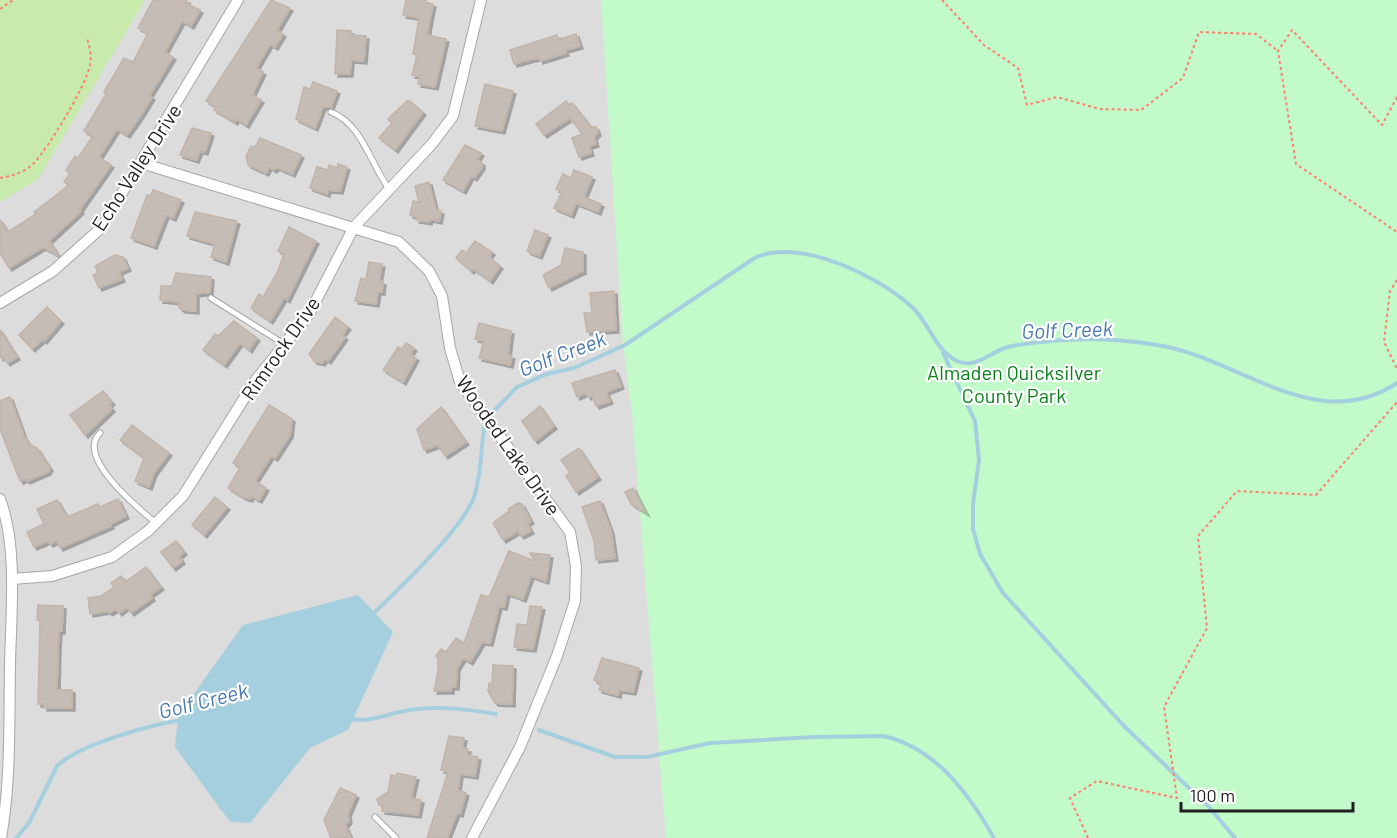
<svg xmlns="http://www.w3.org/2000/svg" width="1397" height="838" viewBox="0 0 1397 838" font-family="Barlow,sans-serif">
	<style>
		.residential { fill: #dddcdc }
		.grass { fill: #c8ebab }
		.park { fill: #c2fac9 }
		.water { fill: #a5cfde }
		.lines { fill: none; stroke-linecap: round; stroke-linejoin: round }
		.stream { stroke: #a5cfde; stroke-width: 4 }
		.building { fill: #c5bcb5; stroke: #c2b4a8; stroke-width: 1.5; filter: url(#shadow) }
		.service-casing { stroke: #a6a6a6; stroke-width: 7 }
		.minor-casing { stroke: #a6a6a6; stroke-width: 12 }
		.path { stroke: #fc806b; stroke-width: 2; stroke-dasharray: 3 3; stroke-linecap: butt }
		.service { stroke: #fff; stroke-width: 5 }
		.minor { stroke: #fff; stroke-width: 10 }
		.labels { text-anchor: middle; dominant-baseline: central; stroke-width: 4.5; stroke-linejoin: round; paint-order: stroke }
		.street-label { font-size: 20px; fill: #1f1f1f; stroke: #fff }
		.park-label { font-size: 20px; fill: #0a8119; stroke: #fff }
		.water-label { font-size: 21px; font-style: italic; fill: #4a79b1; stroke: #fff }
	</style>
	<defs>
		<filter id="shadow"><feDropShadow dx="3" dy="3" stdDeviation="0" flood-color="#0004"/></filter>
	</defs>
	<rect width="100%" height="100%" fill="#f0ede6"/>
	<!-- residential -->
	<path class="residential" d="M0 0H612L679 838H0Z"/>
	<!-- grass -->
	<path class="grass" d="M0 0H145L38 179 0 202Z"/>
	<!-- park -->
	<path class="park" d="M601 0H1397V838H666L632 413 623 344Z"/>
	<!-- water -->
	<path class="water" d="M358 595 393 632 348 730 310 748 250 823 230 822 175 747 178 716 243 625Z"/>
	<g class="lines">
		<!-- stream -->
		<g class="stream">
			<path d="M943 353 975 421 979 460 973 504V529L980 554 1003 593 1124 726 1208 806 1235 838"/>
			<path d="M492 413 517 387 547 374 574 368 625 345 753 259C796 235 881 277 914 309 929 324 936 351 957 361 978 370 992 349 1012 346 1058 338 1110 337 1157 345 1238 357 1316 437 1397 383"/>
			<path d="M372 615C399 588 462 530 474 497 481 476 481 450 484 428"/>
			<path d="M349 719C374 723 393 711 417 709 444 706 470 710 496 714"/>
			<path d="M539 730 615 757H647L710 743 815 737 883 736C935 747 969 794 994 838"/>
			<path d="M16 838 29 823 57 766C80 744 150 725 182 720"/>
		</g>
	</g>
	<!-- building -->
	<g class="building">
		<path d="M153 0H187L186 3 200 10 191 26 182 21 165 52 173 57 149 96 152 97 141 115 127 135 117 129 99 157 111 165 80 209 81 211 49 241 59 256 43 247 9 268 0 253V220L8 232 36 214 34 212 69 185 64 182 70 173 66 170 75 156 78 158 93 136 84 131 106 94 104 92 124 58 133 62 148 33 138 28Z"/>
		<path d="M271 0 290 8 277 30 283 34 275 47 270 44 256 68 263 72 252 95 261 100 246 125 236 119 235 122 214 110 216 107 206 101Z"/>
		<path d="M406 0H426V3L433 4 427 35 446 39 435 87 418 84 420 76 412 75 417 55 413 54 419 18 403 15Z"/>
		<path d="M337 30 351 31V35L366 36 364 61 351 60 350 74H335Z"/>
		<path d="M576 34 580 46 565 50 566 53 540 61 539 58 532 59 514 64 510 50 557 35 558 40Z"/>
		<path d="M313 82 337 91 331 107H323L315 128 296 119 304 87 310 89Z"/>
		<path d="M485 84 513 91 502 131 475 126Z"/>
		<path d="M407 101H410L423 112 395 150 379 138 392 123 388 119Z"/>
		<path d="M566 101 569 106 572 103 591 127H596L598 133 594 137 596 144 589 146 591 153 579 157 572 138 582 134 570 118 544 135 536 124Z"/>
		<path d="M192 128 211 133 205 152 200 151 196 160 180 155Z"/>
		<path d="M260 138 301 155 292 174 276 167 274 170 269 167 266 173 248 165 246 156 251 146 255 147Z"/>
		<path d="M465 145 481 153 477 160 482 163V167L474 178 471 176 463 191 443 180Z"/>
		<path d="M338 164 347 167 340 191 328 190 327 194 310 188 317 167 328 170 329 165 337 168Z"/>
		<path d="M574 170 592 177 584 197 601 204 598 212 576 203 571 215 554 208 562 191 556 189 563 174 571 178Z"/>
		<path d="M429 182 436 210 441 211 439 221 430 219 429 222 416 220 417 217 410 215 413 201 419 202 415 186Z"/>
		<path d="M153 190 181 200 173 218 166 215 154 246 131 238 147 195 150 196Z"/>
		<path d="M195 212 237 221 226 262 211 257 215 244 187 236Z"/>
		<path d="M289 227 316 241 287 300 284 298 270 321 251 308 259 294 263 297 278 271 284 254 278 251Z"/>
		<path d="M535 230 548 235 539 256 527 251Z"/>
		<path d="M475 241 492 252 489 257 500 266 490 281 473 269 471 271 456 258 462 250 466 253Z"/>
		<path d="M565 248 583 252V271L549 288 543 275 561 265Z"/>
		<path d="M115 255 123 257 128 268 119 272 122 279 99 288 93 275 98 273 95 266Z"/>
		<path d="M369 262 382 264 379 281 383 282 382 292H378L376 304 355 301 361 278 366 279Z"/>
		<path d="M176 273 211 277 210 292 196 294V311L183 310 179 308V302L160 300 161 286H172Z"/>
		<path d="M614 291 616 330 587 332 584 313H592L590 293Z"/>
		<path d="M47 307 61 321 44 341 43 339 32 349 19 335Z"/>
		<path d="M335 317 348 327 342 335 345 337 328 361 325 359 322 363 314 361 309 354Z"/>
		<path d="M234 321 257 338 249 350 240 343 224 365 203 350 215 334 218 336Z"/>
		<path d="M479 323 511 331 508 355 512 356 510 365 479 358 484 341 475 339Z"/>
		<path d="M0 330 17 357 7 363 3 356 0 358Z"/>
		<path d="M406 343 414 348 410 354 416 358 403 382 383 370 398 347 402 349Z"/>
		<path d="M615 370 621 386 606 392 610 401 596 406 592 396 588 397 586 393 577 397 572 383Z"/>
		<path d="M103 391 112 402 109 405 112 409 85 435 70 415Z"/>
		<path d="M10 397 24 436 30 445 37 448 50 468 48 472 27 481 26 479 20 481 0 429V401Z"/>
		<path d="M269 405 292 419 290 435 275 458 271 456 255 481 266 488 259 500 251 496 250 499 245 498 228 488 240 467 233 463Z"/>
		<path d="M540 406 554 426 535 441 522 421Z"/>
		<path d="M441 407 466 442 445 456 438 445 424 450 417 429Z"/>
		<path d="M132 425 169 453 154 473 149 487 135 481 144 458 120 440Z"/>
		<path d="M579 448 598 477 576 492 566 476 570 473 561 460Z"/>
		<path d="M633 488 646 513 631 504 625 492Z"/>
		<path d="M215 497 227 507 204 535 192 525Z"/>
		<path d="M118 499 126 516 110 524 111 526 60 548 57 541 50 544 48 541 34 547 27 532 44 524 37 509 57 500 67 517 98 504 100 507Z"/>
		<path d="M600 501 611 531 615 558 596 560 594 541 582 507Z"/>
		<path d="M518 503 522 504 531 521 527 523 531 531 521 536 518 531 503 540 493 523 509 511 508 509Z"/>
		<path d="M176 541 184 552 179 556 182 561 173 568 161 552Z"/>
		<path d="M509 551 535 561 530 553 550 555 546 581 531 576 523 599 507 593 504 607 499 606 490 643 482 642 470 662 463 658 457 668 456 687H451V691H434L438 671V658L436 656 441 649 446 652 456 638 464 643 481 595 489 597Z"/>
		<path d="M146 567 161 587 150 595 152 598 131 613 127 607 119 613 116 609 109 613 108 611 90 614 88 598 101 596 114 587 111 583 121 576 125 582Z"/>
		<path d="M38 605 63 606 62 631H59L58 647 57 690H72V708H44V704H38L40 620H37Z"/>
		<path d="M530 606 542 607 533 649 514 647 517 624 527 625Z"/>
		<path d="M602 658 639 668 633 692 619 690 618 695 599 690 601 684 594 680Z"/>
		<path d="M493 665 513 666 512 704 495 703 488 691 489 683 492 684Z"/>
		<path d="M449 736 464 738 462 748 468 749 467 755 478 757 475 776 460 774 458 790 466 793 460 814 457 813 447 838H427L448 772 441 770Z"/>
		<path d="M397 773 416 777 411 798 421 800 418 815 382 811 383 806 379 805 377 799 388 792 391 775 396 776Z"/>
		<path d="M340 788 356 795 348 814 349 821 345 825 351 838H331L324 820Z"/>
	</g>
	<g class="lines">
		<!-- service casing -->
		<g class="service-casing">
			<g id="service">
				<path d="M331 112C362 124 370 163 389 189"/>
				<path d="M211 298 284 344"/>
				<path d="M100 433C75 457 139 509 156 523"/>
				<path d="M375 817 396 838"/>
			</g>
		</g>
		<!-- minor casing -->
		<g class="minor-casing">
			<g id="minor">
				<path d="M141 163 399 242 429 271 442 296 450 348 460 382 570 532 576 566 575 601 557 656 520 747 472 838"/>
				<path d="M0 303 53 271 101 228 238 0"/>
				<path d="M0 499C18 547 11 613 10 664 9 722 11 781 1 838"/>
				<path d="M12 579 52 576 112 557 148 531 183 496 255 381 309 314 354 227 432 144 453 116 481 0"/>
			</g>
		</g>
		<!-- path -->
		<g class="path">
			<path d="M942 0 984 45 1018 68 1027 105 1057 97 1100 109 1141 110 1183 78 1199 32 1256 34 1278 51"/>
			<path d="M0 9 13 0"/>
			<path d="M1397 97 1382 125 1292 30 1278 51 1296 164 1397 232"/>
			<path d="M0 178C13 176 25 172 34 163 49 147 86 86 90 65 92 56 89 46 87 37"/>
			<path d="M1397 280 1390 291 1384 342 1397 369"/>
			<path d="M1088 838 1070 798 1097 781 1177 798 1164 707 1207 628 1198 536 1237 491 1316 495 1397 402"/>
		</g>
		<!-- service -->
		<use href="#service" class="service"/>
		<!-- minor -->
		<use href="#minor" class="minor"/>
	</g>
	<g class="labels">
		<!-- street labels -->
		<g class="street-label">
			<text transform="translate(136 167) rotate(-57)">Echo Valley Drive</text>
			<text transform="translate(280 348) rotate(-55)">Rimrock Drive</text>
			<text transform="translate(509 445) rotate(55)">Wooded Lake Drive</text>
		</g>
		<!-- park labels -->
		<g class="park-label">
			<text x="1014" y="372">Almaden Quicksilver<tspan x="1014" dy="23">County Park</tspan></text>
		</g>
		<!-- water labels -->
		<g class="water-label">
			<text transform="translate(1067 329) rotate(-2)">Golf Creek</text>
			<text transform="translate(562 353) rotate(-21)">Golf Creek</text>
			<text transform="translate(203 700) rotate(-14)">Golf Creek</text>
		</g>
	</g>
	<!-- scale -->
	<path d="M1181 802v9h172v-9" fill="none" stroke="#1f1f1f" stroke-width="3"/>
	<text x="1190" y="802" font-size="18" fill="#1f1f1f" stroke="#ffffff" stroke-width="4.5" paint-order="stroke">100 m</text>
</svg>
